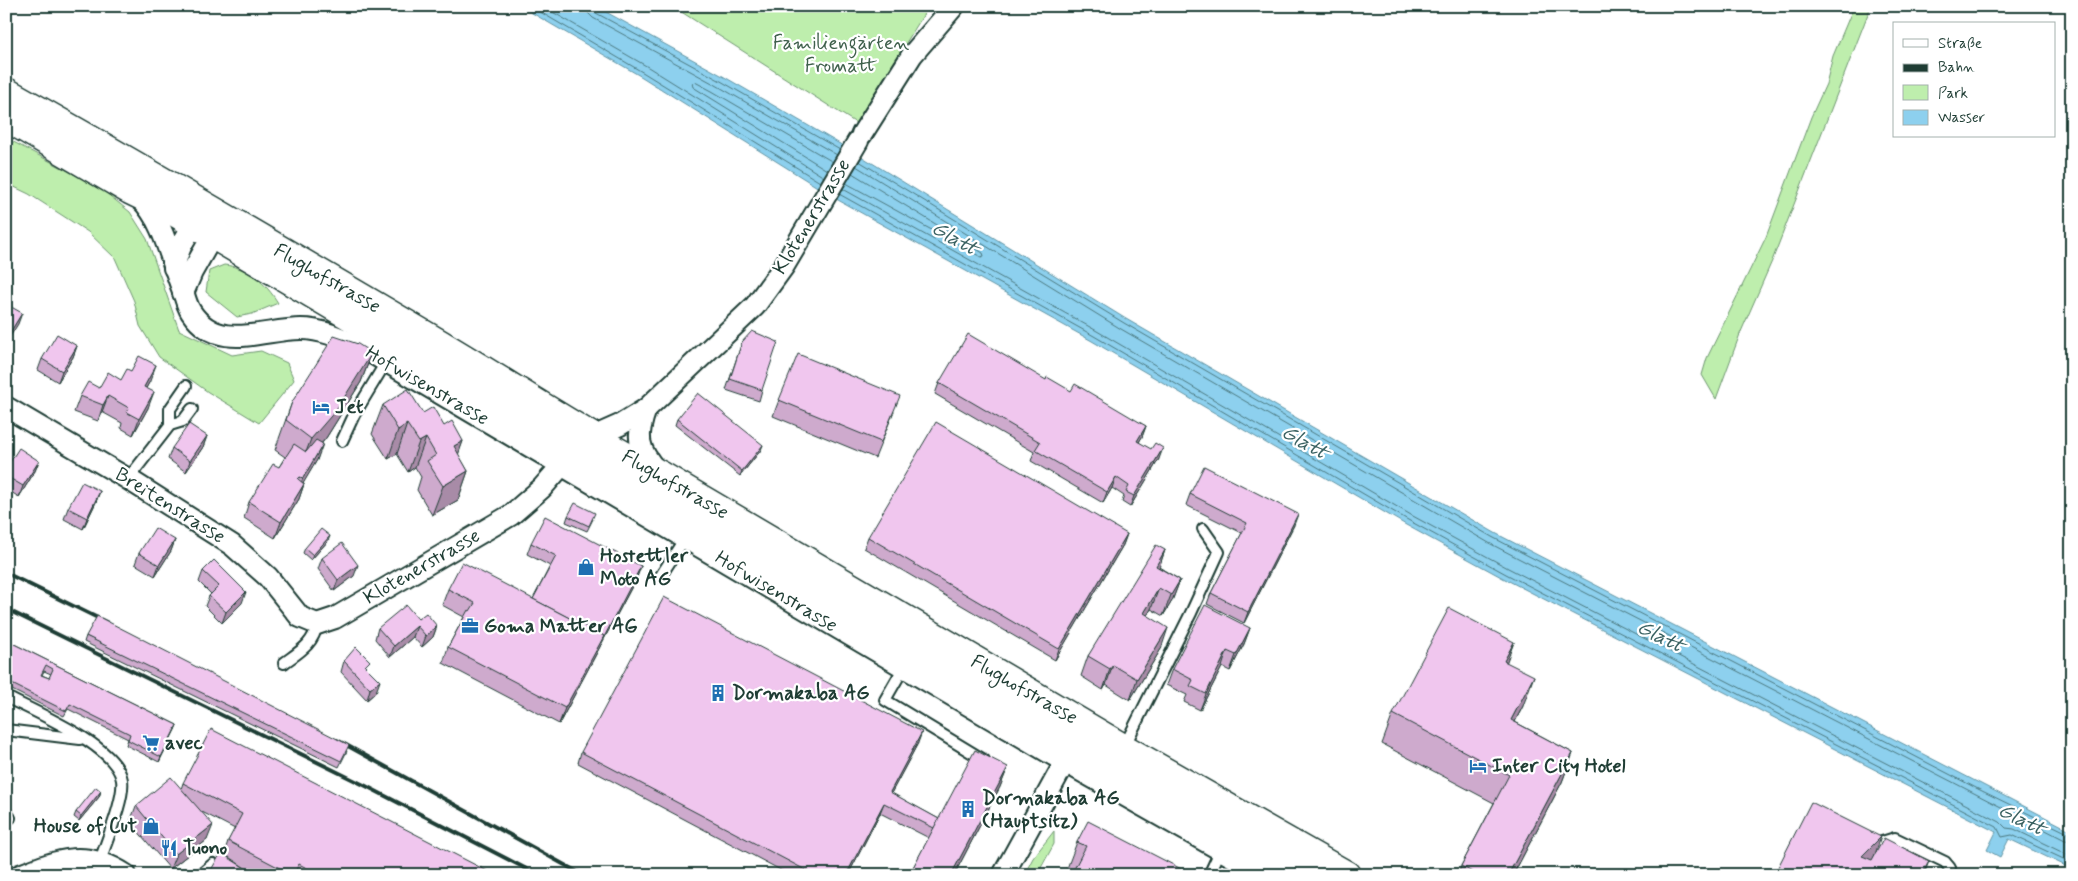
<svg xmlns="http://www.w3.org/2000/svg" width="2078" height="881" viewBox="0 0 2078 881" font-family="Mynerve,sans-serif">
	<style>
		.green { fill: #beeead; stroke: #6e9670 }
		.water { fill: #8dd0ee; stroke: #6195a4 }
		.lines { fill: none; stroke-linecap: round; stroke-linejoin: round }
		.shore { stroke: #4b787e; stroke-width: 1 }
		.service-casing { stroke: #1f3d34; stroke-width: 14 }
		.minor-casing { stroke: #1f3d34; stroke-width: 24 }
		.secondary-casing { stroke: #1f3d34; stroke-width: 31 }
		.service { stroke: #fff; stroke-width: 10 }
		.minor { stroke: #fff; stroke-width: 20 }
		.secondary { stroke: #fff; stroke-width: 28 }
		.rail { stroke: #1f3d34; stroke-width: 4 }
		.wall { fill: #ceaacd; stroke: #1f3d34; fill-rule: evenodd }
		.shaded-wall { fill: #a88ba7; stroke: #1f3d34 }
		.building { fill: #f0c6ee; stroke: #1f3d34; fill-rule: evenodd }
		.labels { text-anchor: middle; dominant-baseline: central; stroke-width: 4.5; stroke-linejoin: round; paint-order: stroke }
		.park-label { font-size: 20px; fill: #3f604c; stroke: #fff }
		.street-label { font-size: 20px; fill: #1f3d34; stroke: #fff }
		.poi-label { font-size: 20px; font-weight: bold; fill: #1f3d34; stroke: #fff; text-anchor: start }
		.water-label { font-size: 21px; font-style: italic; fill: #3a6262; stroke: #fff }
	</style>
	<rect width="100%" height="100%" fill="#fff"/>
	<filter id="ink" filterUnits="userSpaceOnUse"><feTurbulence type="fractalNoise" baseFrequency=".02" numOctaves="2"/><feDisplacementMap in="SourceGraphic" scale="10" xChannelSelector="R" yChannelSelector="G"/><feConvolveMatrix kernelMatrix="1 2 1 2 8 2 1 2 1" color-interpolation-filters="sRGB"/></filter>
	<g filter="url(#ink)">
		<!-- green -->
		<g class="green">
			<path d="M672 6H929L856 123Z"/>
			<path d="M1854 6H1871L1772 261 1740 334 1716 399 1702 375 1707 358 1766 237 1811 117 1826 84 1833 56Z"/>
			<path d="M6 138 100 188 130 212 147 239 179 330 232 355 261 351 287 363 294 380 259 423 208 392 159 357 140 326 134 301 115 258 88 232 29 194 6 183Z"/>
			<path d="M224 265C248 267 266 283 278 303L252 314 237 317 206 292 209 271Z"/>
			<path d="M1054 831V844L1037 875H1024L1033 858Z"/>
		</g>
		<!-- water -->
		<path class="water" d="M520 6H595L721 75 864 158 1126 319 1495 533 2072 831V869L2009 839 2000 857 1987 850 1996 832 1503 578 1406 525 1092 341 838 200 642 77Z"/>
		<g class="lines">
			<!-- shore -->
			<g class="shore">
				<path d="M530 6 644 73 820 182"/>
				<path d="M542 6 648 67 824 177"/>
				<path d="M587 6 588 13 593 18 716 85 837 155"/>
				<path d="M593 6 596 13 719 80 840 150"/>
				<path d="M859 161 1124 323 1492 537 1978 789 2072 835"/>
				<path d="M856 166 1121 329 1489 543 2065 840 2072 841"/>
				<path d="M827 170 693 87 692 83 695 82 712 91 833 162"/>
				<path d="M846 183 981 257 984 256 983 253 852 173"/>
				<path d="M843 189 1097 331 1411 515 1508 568 2000 822 2006 828 2014 829 2072 857"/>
				<path d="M839 194 1094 336 1408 520 1506 574 1997 827 2002 837 2012 835 2072 863"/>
			</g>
			<!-- service casing -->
			<g class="service-casing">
				<g id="service">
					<path d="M170 425V409L186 386"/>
					<path d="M342 441 354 415 386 362"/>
					<path d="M128 479 170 425 183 421 192 409"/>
					<path d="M660 577 685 538"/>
					<path d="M284 663C299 652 314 644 317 624"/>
					<path d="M904 667 885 700 984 760"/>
					<path d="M6 697C35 712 117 746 122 780 125 798 106 842 100 861"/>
					<path d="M6 730 80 739"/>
					<path d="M1124 747 1191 613 1219 552 1203 529"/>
					<path d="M6 812 10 818"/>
					<path d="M200 875 213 864 231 875"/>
					<path d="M1209 875 1221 849"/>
					<path d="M1885 875 1877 868 1876 851 1882 842 1895 838 1945 862 1950 868 1948 875"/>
				</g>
			</g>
			<!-- minor casing -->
			<g class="minor-casing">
				<g id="minor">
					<path d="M862 134 912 55 954 6"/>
					<path d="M140 198C165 223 170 259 183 291 185 298 187 306 191 312 218 353 263 329 301 329 323 329 343 339 363 348L1065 762 1265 875"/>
					<path d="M174 268C180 242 190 225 214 212L213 235 192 272 183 293"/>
					<path d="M6 407 128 479 232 545 268 577 300 617 317 624 335 618 511 515 542 488 562 465"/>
					<path d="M646 409C636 436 637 449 657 471"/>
					<path d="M593 437 620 425 646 409 755 306 784 266 858 141"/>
					<path d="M20 875C60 859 86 849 126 875"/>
					<path d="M1003 875 1065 762"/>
				</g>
			</g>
			<!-- secondary casing -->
			<g class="secondary-casing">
				<g id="secondary">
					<path d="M6 92C154 175 299 261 445 347 517 390 587 437 662 476L1123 748 1346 875"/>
					<path d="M6 117 130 190 173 211 790 577 1302 875"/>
				</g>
			</g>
			<!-- service -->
			<use href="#service" class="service"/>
			<!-- minor -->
			<use href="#minor" class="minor"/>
			<!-- secondary -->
			<use href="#secondary" class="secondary"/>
			<!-- rail -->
			<g class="rail">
				<path d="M6 573 108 623"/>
				<path d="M6 609 366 786 538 875"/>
				<path d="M337 740 583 875"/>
			</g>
		</g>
		<!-- wall -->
		<g class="wall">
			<path d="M742 342 762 390 759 401 726 390Z"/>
			<path d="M77 346 73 357 58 382 38 370 42 359Z"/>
			<path d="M372 353 361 382 326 438 322 443 317 460 303 483 304 484 299 499 275 538 244 518 249 502 279 467 285 457 275 450 292 402Z"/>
			<path d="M1046 380 1146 426 1142 437 1139 442 1159 459 1130 507 1122 502 1124 496 1112 488 1103 503 1031 461 1034 452 935 394 939 383Z"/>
			<path d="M150 381 146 388 148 408 133 435 121 428 122 423 102 412 98 421 74 412 80 396 99 388Z"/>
			<path d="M779 400 894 411 875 458 773 416Z"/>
			<path d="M383 405 423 413 444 426 463 441 458 454 468 471 458 500 432 515 417 490 421 477 415 467 408 472 397 454 388 459 372 434Z"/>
			<path d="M677 419 761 450 740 476 675 425Z"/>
			<path d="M207 436 203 447 186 472 168 459 172 448Z"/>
			<path d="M39 461 35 471 19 497 6 489V468Z"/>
			<path d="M100 491 96 502 83 529 64 519 68 508Z"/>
			<path d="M1190 494 1294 525 1244 623 1207 604 1211 593 1242 533 1186 505Z"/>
			<path d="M568 516 593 519 587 531 566 522Z"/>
			<path d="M1127 534 1123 545 1055 660 864 548 868 537Z"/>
			<path d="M175 540 171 551 155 576 135 564 139 553Z"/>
			<path d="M328 541 311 560 303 553 305 548Z"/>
			<path d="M531 543 641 566 637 577 559 724 443 663 448 647 464 617 442 605 448 589 533 599 550 566 527 554Z"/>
			<path d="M1165 550 1159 567 1180 580 1172 601 1163 616 1151 609 1147 615 1161 649 1130 700 1106 685 1103 690 1081 676 1088 656Z"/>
			<path d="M322 558 354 576 334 591 318 569Z"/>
			<path d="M203 571 242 603 222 623 205 606 209 596 211 594 199 582Z"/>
			<path d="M418 619 437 626 433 637 422 647 413 637 390 657 375 639 378 628Z"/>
			<path d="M1250 628 1244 644 1230 671 1222 667 1200 710 1184 702 1187 695 1166 685 1172 669Z"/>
			<path d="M86 636 347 751 339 767 84 642Z"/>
			<path d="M6 640 177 725 159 762 126 745 128 739 68 709 64 716 6 687ZM44 671 51 674 49 678 42 675Z"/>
			<path d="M1514 642 1506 662 1523 706 1515 722 1573 753 1562 782 1513 875H1458L1461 866 1494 803 1382 744 1393 714Z"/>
			<path d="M344 661 367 668 376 692 367 700 341 672Z"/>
			<path d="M918 743 891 793 939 819 1008 767 1000 787 954 875H909L929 838 880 813 848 875H790L578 763 581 752Z"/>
			<path d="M183 783 495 875H256L224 854 228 841 235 829 202 812 207 840 170 869 130 822 136 806 181 789Z"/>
			<path d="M101 791 99 797 79 821 74 817 76 812Z"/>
			<path d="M1077 842 1189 875 1072 874 1066 871Z"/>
		</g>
		<!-- shaded-wall -->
		<g class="shaded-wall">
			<path d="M22 313 18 324 6 343V339Z"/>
			<path d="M77 346 73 357 58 382 62 371Z"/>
			<path d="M372 353 361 382 326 438 300 468 311 439Z"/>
			<path d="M156 365 150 381 138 403 144 387Z"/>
			<path d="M154 392 148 408 133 435 139 419Z"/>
			<path d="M108 396 102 412 98 421 103 405Z"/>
			<path d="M407 424 397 454 388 459 398 430Z"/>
			<path d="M1146 426 1142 437 1133 452 1137 441Z"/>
			<path d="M207 436 203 447 186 472 190 461Z"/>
			<path d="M426 438 415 467 408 472 419 442Z"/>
			<path d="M463 441 453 470 454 446Z"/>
			<path d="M323 444 317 460 297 494 303 478Z"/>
			<path d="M763 445 761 450 740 476 742 471Z"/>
			<path d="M1163 448 1159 459 1130 507 1134 496Z"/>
			<path d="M39 461 35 471 19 497 23 486Z"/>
			<path d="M468 471 458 500 432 515 443 486Z"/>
			<path d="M1116 477 1112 488 1103 503 1107 492Z"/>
			<path d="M304 484 299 499 275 538 281 522Z"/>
			<path d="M100 491 96 502 83 529 87 518Z"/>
			<path d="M1298 514 1294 525 1244 623 1248 612Z"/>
			<path d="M1127 534 1123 545 1055 660 1059 649Z"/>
			<path d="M330 536 328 541 311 560 313 555Z"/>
			<path d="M175 540 171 551 155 576 159 565Z"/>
			<path d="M1165 550 1158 571 1156 566Z"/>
			<path d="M358 565 354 576 334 591 338 580Z"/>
			<path d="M641 566 637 577 559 724 565 708Z"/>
			<path d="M1180 580 1172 601 1163 616 1171 595Z"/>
			<path d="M1159 588 1151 609 1136 634 1144 613Z"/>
			<path d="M246 592 242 603 222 623 226 612Z"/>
			<path d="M417 626 413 637 390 657 394 646Z"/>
			<path d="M437 626 433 637 422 647 426 636Z"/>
			<path d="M1168 628 1161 649 1130 700 1137 679Z"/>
			<path d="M1250 628 1244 644 1230 671 1236 655Z"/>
			<path d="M1514 642 1503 672 1504 661Z"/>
			<path d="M1227 651 1222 667 1200 710 1206 694Z"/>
			<path d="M1113 665 1106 685 1103 690 1110 669Z"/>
			<path d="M1534 676 1523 706 1500 750 1511 720Z"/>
			<path d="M380 681 376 692 367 700 370 689Z"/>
			<path d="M177 725 175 730 159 762 161 757Z"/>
			<path d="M922 732 918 743 886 803 890 792Z"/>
			<path d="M1573 753 1562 782 1513 875H1508Z"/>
			<path d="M1008 767 1000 787 954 875H951Z"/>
			<path d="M101 791 99 797 79 821 81 816Z"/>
			<path d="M884 803 880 813 848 875H846Z"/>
			<path d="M213 825 207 840 170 869 176 854Z"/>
			<path d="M1881 837 1871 866 1862 856Z"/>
			<path d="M1929 861 1924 875H1922Z"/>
		</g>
		<!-- building -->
		<g class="building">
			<path d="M6 304 22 313 6 339Z"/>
			<path d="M752 331 778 342 762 390 730 379 742 342Z"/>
			<path d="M57 334 77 346 62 371 42 359Z"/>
			<path d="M968 334 1046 380 1047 377 1071 391 1075 384 1146 426 1137 441 1151 449 1155 443 1163 448 1134 496 1126 492 1129 486 1116 477 1107 492 1035 450 1040 442 939 383Z"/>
			<path d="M334 336 358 344 372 353 337 409 311 439 286 420 292 402Z"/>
			<path d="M798 354 900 396 881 442 779 400Z"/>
			<path d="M139 356 156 365 144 387 154 392 139 419 126 412 129 408 108 396 103 405 80 396 88 382 99 388 108 372 121 380 127 369 131 371Z"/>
			<path d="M408 389 423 413 433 407 444 426 452 421 463 441 454 446 468 471 443 486 427 461 436 455 426 438 419 442 407 424 398 430 383 405Z"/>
			<path d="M698 393 763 445 742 471 677 419Z"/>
			<path d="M936 422 1127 534 1059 649 868 537Z"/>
			<path d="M189 424 207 436 190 461 172 448Z"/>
			<path d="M316 440 323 444 303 478 300 477 298 479 304 484 281 522 249 502 273 464 279 467 294 444 306 452Z"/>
			<path d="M19 448 39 461 23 486 6 476V468Z"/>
			<path d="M1204 466 1298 514 1248 612 1211 593 1247 523 1190 494Z"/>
			<path d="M82 482 100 491 87 518 68 508Z"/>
			<path d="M575 503 595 513 589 526 568 516Z"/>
			<path d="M545 516 641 566 602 641 604 636 533 599 556 556 531 543Z"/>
			<path d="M155 528 175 540 159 565 139 553Z"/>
			<path d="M321 529 330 536 313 555 305 548Z"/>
			<path d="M342 543 358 565 338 580 322 558Z"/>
			<path d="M1156 545 1165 550 1156 566 1180 580 1171 595 1159 588 1144 613 1168 628 1137 679 1113 665 1110 669 1088 656Z"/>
			<path d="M214 560 246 592 226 612 209 596 219 586 203 571Z"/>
			<path d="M462 562 604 636 565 708 448 647 468 610 470 611 475 603 448 589Z"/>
			<path d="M664 597 922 732 890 792 939 819 934 828 884 803 846 875H815L581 752Z"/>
			<path d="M406 605 418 619 426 613 437 626 426 636 417 626 394 646 378 628Z"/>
			<path d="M1205 605 1250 628 1236 655 1227 651 1206 694 1190 686 1193 680 1172 669Z"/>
			<path d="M1449 608 1514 642 1504 661 1534 676 1511 720 1573 753 1508 875H1478L1461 866 1509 775 1393 714Z"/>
			<path d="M97 616 349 745 341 761 86 636Z"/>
			<path d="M6 640 177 725 161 757 128 740 130 734 70 704 66 711 6 681ZM46 665 53 669 49 678 41 675Z"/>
			<path d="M356 647 370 661 365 666 380 681 370 689 344 661Z"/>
			<path d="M211 729 495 875H320L299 864 293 875 228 841 242 814 183 783Z"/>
			<path d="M975 750 1008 767 951 875H909Z"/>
			<path d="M171 777 213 825 176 854 136 806Z"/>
			<path d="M96 787 101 791 81 816 76 812Z"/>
			<path d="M1811 802 1881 837 1862 856 1872 860 1884 838 1929 861 1922 875H1774Z"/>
			<path d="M1088 821 1189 873 1188 875H1071L1086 846 1077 842Z"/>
			<path d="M221 853 256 875H208Z"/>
		</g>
	</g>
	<!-- icons -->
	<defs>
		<g id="hotel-bare" transform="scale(1.35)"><path d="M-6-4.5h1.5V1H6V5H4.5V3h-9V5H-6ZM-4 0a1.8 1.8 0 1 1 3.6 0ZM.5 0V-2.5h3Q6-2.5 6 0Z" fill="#1f6fb2" stroke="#fff" stroke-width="2.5" paint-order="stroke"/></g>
		<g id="shop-bare" transform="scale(1.35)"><path d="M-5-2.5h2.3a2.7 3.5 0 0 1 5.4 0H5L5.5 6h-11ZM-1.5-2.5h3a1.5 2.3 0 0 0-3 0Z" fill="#1f6fb2" stroke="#fff" stroke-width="2.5" paint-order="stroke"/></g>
		<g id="office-bare" transform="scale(1.35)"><path d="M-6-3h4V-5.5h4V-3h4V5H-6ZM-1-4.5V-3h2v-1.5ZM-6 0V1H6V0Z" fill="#1f6fb2" stroke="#fff" stroke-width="2.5" paint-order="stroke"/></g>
		<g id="building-bare" transform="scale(1.35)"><path d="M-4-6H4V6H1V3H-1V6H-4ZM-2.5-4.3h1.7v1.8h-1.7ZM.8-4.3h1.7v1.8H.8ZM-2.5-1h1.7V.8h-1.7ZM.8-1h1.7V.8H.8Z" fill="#1f6fb2" stroke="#fff" stroke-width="2.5" paint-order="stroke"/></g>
		<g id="supermarket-bare" transform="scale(1.35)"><path d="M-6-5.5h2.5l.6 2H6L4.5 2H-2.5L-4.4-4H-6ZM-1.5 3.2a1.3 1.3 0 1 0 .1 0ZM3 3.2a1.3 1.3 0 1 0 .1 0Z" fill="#1f6fb2" stroke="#fff" stroke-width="2.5" paint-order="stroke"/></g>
		<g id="restaurant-bare" transform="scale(1.35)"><path d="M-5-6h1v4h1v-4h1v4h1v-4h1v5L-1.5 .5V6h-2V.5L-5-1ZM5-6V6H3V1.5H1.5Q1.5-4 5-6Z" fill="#1f6fb2" stroke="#fff" stroke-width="2.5" paint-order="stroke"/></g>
	</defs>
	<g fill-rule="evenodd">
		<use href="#hotel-bare" x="321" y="407"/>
		<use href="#shop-bare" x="586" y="567"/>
		<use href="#office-bare" x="470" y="626"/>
		<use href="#building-bare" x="718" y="693"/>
		<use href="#supermarket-bare" x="151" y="743"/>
		<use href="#hotel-bare" x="1478" y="766"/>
		<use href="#building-bare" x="968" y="809"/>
		<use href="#shop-bare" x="151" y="826"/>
		<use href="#restaurant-bare" x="169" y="848"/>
	</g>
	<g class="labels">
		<!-- park labels -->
		<g class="park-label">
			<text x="841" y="43">Familiengärten<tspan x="841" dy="23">Fromatt</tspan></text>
		</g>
		<!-- street labels -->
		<g class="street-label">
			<text transform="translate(812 217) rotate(-59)">Klotenerstrasse</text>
			<text transform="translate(327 279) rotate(30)">Flughofstrasse</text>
			<text transform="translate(427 386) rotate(30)">Hofwisenstrasse</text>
			<text transform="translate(675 485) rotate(30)">Flughofstrasse</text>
			<text transform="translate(170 506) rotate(32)">Breitenstrasse</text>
			<text transform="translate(422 567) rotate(-30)">Klotenerstrasse</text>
			<text transform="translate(776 592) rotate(31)">Hofwisenstrasse</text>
			<text transform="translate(1024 690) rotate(30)">Flughofstrasse</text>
		</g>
		<!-- poi labels -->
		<g class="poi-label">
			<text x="335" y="407">Jet</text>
			<text x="600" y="556">Hostettler<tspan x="600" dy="23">Moto AG</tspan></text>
			<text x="484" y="626">Goma Matter AG</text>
			<text x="732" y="693">Dormakaba AG</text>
			<text x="165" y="743">avec</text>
			<text x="1492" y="766">Inter City Hotel</text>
			<text x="982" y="798">Dormakaba AG<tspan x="982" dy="23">(Hauptsitz)</tspan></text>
			<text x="137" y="826" text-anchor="end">House of Cut</text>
			<text x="183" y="848">Tuono</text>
		</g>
		<!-- water labels -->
		<g class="water-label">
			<text transform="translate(955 239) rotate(30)">Glatt</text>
			<text transform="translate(1305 443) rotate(30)">Glatt</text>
			<text transform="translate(1661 637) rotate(27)">Glatt</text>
			<text transform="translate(2022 820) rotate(27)">Glatt</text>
		</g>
	</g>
	<!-- margin -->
	<rect width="2078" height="881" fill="none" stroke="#fff" stroke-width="25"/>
	<rect x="12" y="12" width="2053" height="856" fill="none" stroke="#1f3d34" stroke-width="2" filter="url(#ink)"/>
	<!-- legend -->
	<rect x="1893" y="22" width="162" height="115" fill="#ffffff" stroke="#a5b1ae"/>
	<rect x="1903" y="39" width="25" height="8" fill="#ffffff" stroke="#a5b1ae"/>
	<text x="1938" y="48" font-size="15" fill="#1f3d34">Straße</text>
	<rect x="1903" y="64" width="25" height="8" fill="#1f3d34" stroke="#a5b1ae"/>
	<text x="1938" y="72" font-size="15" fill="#1f3d34">Bahn</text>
	<rect x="1903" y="85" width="25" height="15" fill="#beeead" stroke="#a5b1ae"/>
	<text x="1938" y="98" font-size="15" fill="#1f3d34">Park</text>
	<rect x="1903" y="110" width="25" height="15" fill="#8dd0ee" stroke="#a5b1ae"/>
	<text x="1938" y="122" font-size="15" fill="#1f3d34">Wasser</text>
</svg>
